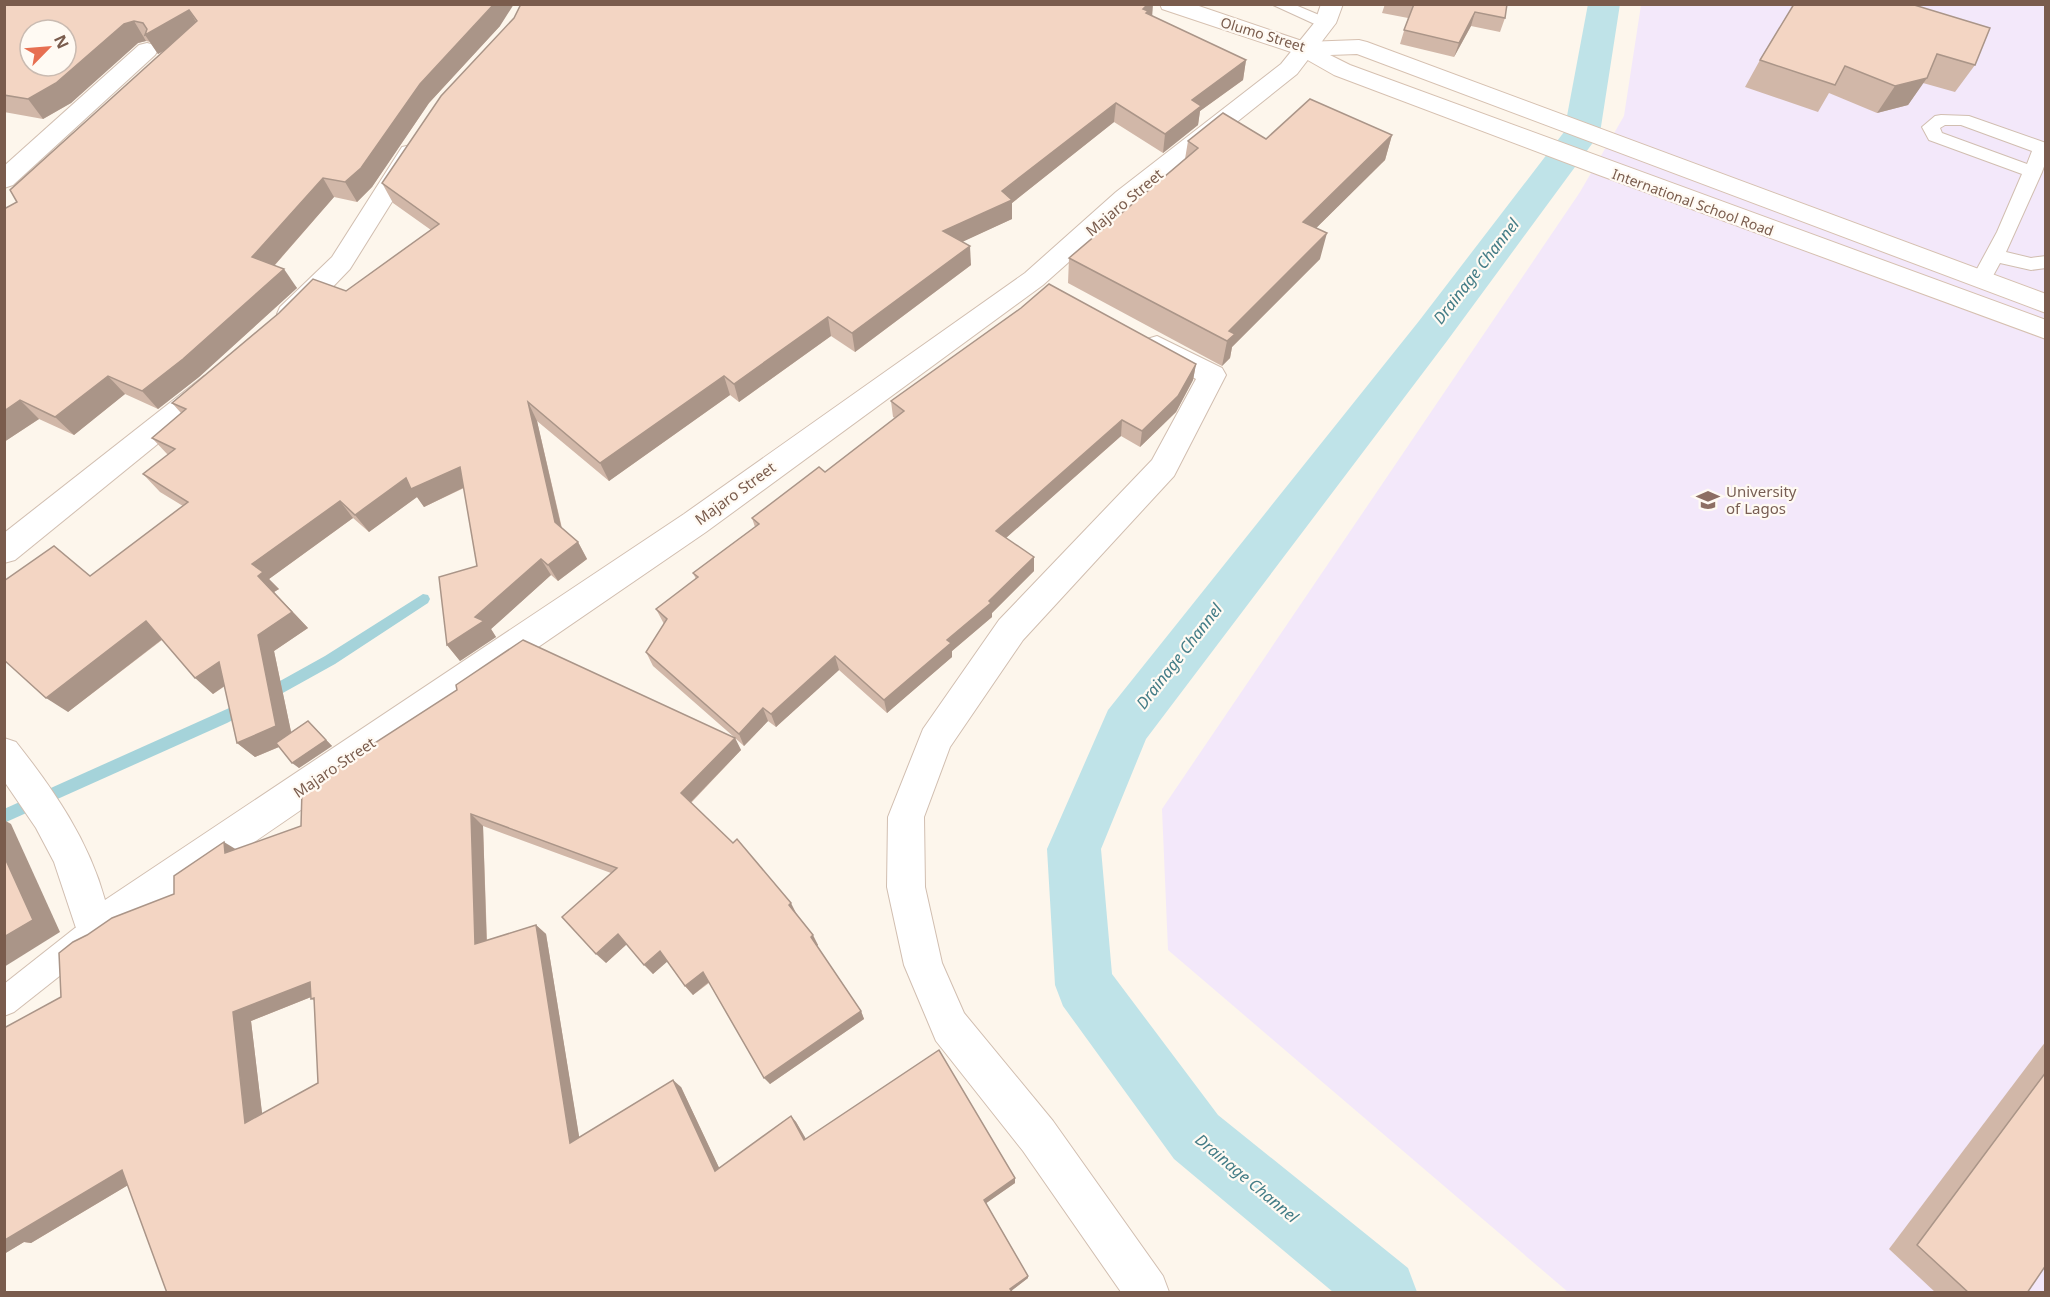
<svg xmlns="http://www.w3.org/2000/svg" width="2050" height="1297" viewBox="0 0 2050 1297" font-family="'Noto Sans',sans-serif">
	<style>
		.education { fill: #f3e8fa }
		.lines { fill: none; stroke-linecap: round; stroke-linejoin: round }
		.stream { fill: #a5d3da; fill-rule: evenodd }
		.canal { fill: #bfe3e8; fill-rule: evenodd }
		.lane-casing { stroke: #d1beb0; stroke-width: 2 }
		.street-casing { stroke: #d1beb0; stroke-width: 2 }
		.secondary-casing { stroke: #d6c0b0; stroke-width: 2 }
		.lane { fill: #fff; fill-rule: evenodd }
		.street { fill: #fff; fill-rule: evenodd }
		.secondary { fill: #fff; fill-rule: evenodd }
		.wall { fill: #d1b7a8; fill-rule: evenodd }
		.shaded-wall { fill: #aa9588 }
		.building { fill: #f3d5c3; stroke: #aa9588; stroke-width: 1.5; fill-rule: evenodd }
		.labels { text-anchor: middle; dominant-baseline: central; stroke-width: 4.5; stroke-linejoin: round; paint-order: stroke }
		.far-street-label { font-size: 14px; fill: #7a5c4d; stroke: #fffaf3 }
		.street-label { font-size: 15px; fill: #7a5c4d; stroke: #fffaf3 }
		.education-label { font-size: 15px; fill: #785e54; stroke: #fffaf3; text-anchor: start }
		.water-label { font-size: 16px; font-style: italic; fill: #437c86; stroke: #fffaf3 }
	</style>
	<rect width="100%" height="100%" fill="#fdf6ec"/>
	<!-- education -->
	<path class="education" d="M1641 5H2045V1292H1568L1168 950 1162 809 1580 192 1624 116Z"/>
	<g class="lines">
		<!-- stream -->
		<g class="stream">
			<path d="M423 594 428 595 430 599 428 603 335 664 272 699 267 701 262 699 260 695 262 691 325 656Z"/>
			<path d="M247 700 252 702 254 706 252 710 227 723 4 823V809Z"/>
		</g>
		<!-- canal -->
		<path class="canal" d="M1588 4H1620L1600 133 1447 341 1146 739 1101 849 1112 974 1218 1115 1408 1268 1417 1292H1333L1174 1159 1063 1006 1055 985 1047 849 1108 710 1419 321 1564 132Z"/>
		<!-- lane casing -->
		<g class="lane-casing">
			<g id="lane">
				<path d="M1271 4H1293L1331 20 1333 23 1325 28 1319 26Z"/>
				<path d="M1941 115 1969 116 2046 143V161L2042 172 2006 252 2031 258 2046 256V268L2031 270 2000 263 1988 285 1981 287 1974 285 1971 280 1997 232 2022 174 1929 140 1922 127 1935 116ZM1945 125H1961L2032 151 2027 164 1942 133 1940 128Z"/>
				<path d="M85 924 95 928 99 938 95 948 14 1012 4 1016V984L75 928Z"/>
			</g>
		</g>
		<!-- street casing -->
		<g class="street-casing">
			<g id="street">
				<path d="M1321 4H1343L1336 23 1297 74 1134 204 1043 285 706 532 107 943 94 949 81 943 54 862 36 828 4 781V738L16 742C54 790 89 841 105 900L684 514 1025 273 1116 192 1281 64 1315 22Z"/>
				<path d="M147 43 155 45 158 50 155 55 13 185 4 188V166L139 45Z"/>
				<path d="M411 145 420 147 423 152 350 269 300 321 290 323 280 321 277 314 280 307 332 257 402 147Z"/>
				<path d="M1157 336 1222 368 1226 375 1174 476 1023 640 950 747 924 817 925 887 942 963 964 1013 1053 1121 1163 1276 1169 1292H1121L1023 1151 936 1041 904 965 887 887 888 817 923 729 999 620 1152 460 1196 379 1147 353 1143 346 1147 339Z"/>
				<path d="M214 373 224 376 228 383 224 390 15 560 4 563V533L204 376Z"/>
			</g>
		</g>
		<!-- secondary casing -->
		<g class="secondary-casing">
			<path id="secondary" d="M1160 4H1193L1305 42 1359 40 1367 42 2046 294V313L1357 54 1330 55 1350 65 2046 320V339L1599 175 1334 75 1297 54 1162 9Z"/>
		</g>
		<!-- lane -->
		<use href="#lane" class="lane"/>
		<!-- street -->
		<use href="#street" class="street"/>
		<!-- secondary -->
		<use href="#secondary" class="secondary"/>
	</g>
	<!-- wall -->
	<g class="wall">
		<path d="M4 4 500 26 429 103 372 187 357 202 334 197 275 265 297 288 199 377 158 409 125 394 74 435 39 419 4 442V209L17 202 165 50 158 54 150 42 146 41 138 43 71 103 43 119 4 112Z"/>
		<path d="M1385 4H1507L1505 18 1500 32 1471 26 1454 57 1400 44 1408 18 1382 13Z"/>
		<path d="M1794 4 1975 65 1955 92 1923 83 1908 105 1877 113 1829 93 1818 112 1745 87 1760 60Z"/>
		<path d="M1152 16 1246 60 1243 80 1200 111 1198 125 1163 153 1114 122 1012 203V219L963 241 971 265 855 352 831 336 739 402 730 395 609 481 537 421 562 528 578 542 587 559 558 581 551 575 491 629 496 637 460 661 447 645 477 566 464 488 424 507 417 497 369 532 353 518 269 579 279 589 274 592 308 628 274 651 291 732 308 721 332 746 299 768 279 747 255 757 237 743 225 686 213 694 162 640 68 712 90 576 183 506 160 492 143 474 168 455 152 438 181 413 172 403 346 291 431 230 393 203 382 183 514 18Z"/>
		<path d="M1392 135 1385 160 1316 228 1320 259 1232 347 1230 358 1222 366 1068 283 1069 258 1185 159 1188 141Z"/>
		<path d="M1196 364 1193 380 1176 412 1140 447 1121 436 1006 538 1034 571 992 613V617L952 651V657L887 713 839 670 776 727 768 721 744 746 735 738 741 750 691 803 796 913 818 945 817 946 861 1011 864 1019 770 1084 709 983 693 995 685 986 667 961 653 974 627 944 606 963 611 873 483 826 487 940 536 925 546 934 579 1137 681 1087 719 1168 791 1116 796 1122 806 1139 1015 1183 986 1203 1028 1276V1278L1011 1291 128 1185 31 1243 24 1242 4 1254V1028L61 997 87 935 174 894 235 849 734 737 653 666 646 652 664 624 656 609 696 579 693 573 755 527 752 518 825 472 895 418 893 417 891 401ZM311 997V999L315 1001 318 1083 262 1114 251 1021Z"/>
		<path d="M2046 1041V1265L2027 1293H1936L1889 1249Z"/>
	</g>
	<!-- shaded-wall -->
	<g class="shaded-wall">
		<path d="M494 4H514L500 26 429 103 372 187 357 202 345 182 420 84Z"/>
		<path d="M1148 4H1153L1152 19 1143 9Z"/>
		<path d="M189 10 201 30 158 54 145 35Z"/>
		<path d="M1475 12 1471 26 1454 57 1459 43Z"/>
		<path d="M134 21 146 41 138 43 71 103 43 119 28 99 124 24Z"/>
		<path d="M1246 60 1243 80 1200 111 1198 125 1163 153 1165 134 1192 100Z"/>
		<path d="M1927 78 1908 105 1877 113 1895 86Z"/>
		<path d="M1116 103 1114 122 1012 203V219L945 250 943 231 1002 191Z"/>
		<path d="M1392 135 1385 160 1297 247 1303 222Z"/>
		<path d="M323 178 334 197 265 276 252 257Z"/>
		<path d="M1327 233 1320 259 1232 347 1230 358 1222 366 1229 331Z"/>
		<path d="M970 246 971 265 855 352 852 333Z"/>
		<path d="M284 269 297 288 199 377 158 409 142 391Z"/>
		<path d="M828 317 831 336 739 402 734 384Z"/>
		<path d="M1196 364 1193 380 1176 412 1140 447 1142 431Z"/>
		<path d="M108 376 125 394 74 435 55 417Z"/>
		<path d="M724 376 730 395 609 481 600 463Z"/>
		<path d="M20 400 39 419 4 442V411Z"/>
		<path d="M528 402 537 421 564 539 555 522Z"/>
		<path d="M1122 420 1121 436 997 546 996 531Z"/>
		<path d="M460 467 471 484 424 507 417 497 369 532 355 515 406 478Z"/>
		<path d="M340 501 353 518 269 579 279 589 274 592 308 628 274 651 293 741 255 757 237 743 258 635V576L252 564Z"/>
		<path d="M578 542 587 559 558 581 548 565Z"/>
		<path d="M1034 557V571L992 613V617L952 651V657L887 713 884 700 989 601Z"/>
		<path d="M541 559 551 575 491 629 496 637 460 661 447 645 475 617Z"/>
		<path d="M146 621 165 637 68 712 46 698Z"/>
		<path d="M835 656 839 670 776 727 771 714Z"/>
		<path d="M219 662 237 677 213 694 195 678Z"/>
		<path d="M763 708 768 721 744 746 739 734Z"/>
		<path d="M308 721 332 746 299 768 292 763Z"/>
		<path d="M735 738 741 750 688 805 681 793Z"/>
		<path d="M471 814 483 826 487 953 475 944Z"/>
		<path d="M4 820 11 824 60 932 4 967Z"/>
		<path d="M224 842 242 853H225Z"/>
		<path d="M791 903 796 913 794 915 789 905Z"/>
		<path d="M536 925 546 934 581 1148 570 1143Z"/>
		<path d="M618 934 627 944 606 963 596 954Z"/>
		<path d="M813 935 818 945 815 947 811 937Z"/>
		<path d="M660 951 668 961 653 974 644 965Z"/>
		<path d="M703 972 710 981 693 995 685 986Z"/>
		<path d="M310 982 326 991 251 1021 264 1129 245 1123 233 1012Z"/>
		<path d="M861 1011 864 1019 770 1084 764 1078Z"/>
		<path d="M673 1080 681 1087 723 1176 715 1171Z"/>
		<path d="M791 1116 796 1122 810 1146 804 1140Z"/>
		<path d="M122 1170 145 1175 31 1243 24 1242 4 1254V1235Z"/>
		<path d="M1015 1178V1183L985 1204 984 1200Z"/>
		<path d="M1028 1276V1278L1011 1291 1010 1289Z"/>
	</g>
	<!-- building -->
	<g class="building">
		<path d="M4 4H494L420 84 361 168 345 182 323 178 252 257 284 269 183 359 142 391 108 376 55 417 20 400 4 411V209L17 202 10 190 197 21 189 10 145 35 147 29 143 23 134 21 124 24 56 83 28 99 4 95ZM30 30H66V66H30Z"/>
		<path d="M521 4H1148L1143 9 1148 11 1146 13 1246 60 1192 100 1201 106 1165 134 1116 103 1002 191 1012 200 943 231 970 246 852 333 828 317 734 384 724 376 600 463 528 402 555 522 578 542 548 565 541 559 475 617 484 621 447 645 439 577 477 566 460 467 411 489 406 478 355 515 340 501 252 564 263 572 258 576 292 612 258 635 276 726 237 743 219 662 195 678 146 621 46 698 4 660V581L54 546 90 576 188 502 143 474 175 449 152 438 186 409 172 403 279 313 313 279 346 291 439 224 382 183 441 96 514 18Z"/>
		<path d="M1414 4H1507L1505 18 1475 12 1459 43 1404 30Z"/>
		<path d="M1794 4H1911L1990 28 1975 65 1937 54 1927 78 1895 86 1845 66 1835 85 1760 60Z"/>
		<path d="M1310 99 1392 135 1303 222 1327 233 1229 331 1235 334 1227 341 1069 258 1198 148 1188 141 1223 113 1266 139Z"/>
		<path d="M1049 284 1196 364 1178 396 1142 431 1122 420 996 531 1034 557 989 601 991 603 947 640 951 643 884 700 835 656 771 714 763 708 739 734 646 652 667 619 656 609 698 577 693 573 759 524 752 518 819 467 825 472 904 411 891 401 1021 308Z"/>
		<path d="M523 640 735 738 681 793 733 843 737 839 791 903 789 905 813 935 811 937 861 1011 764 1078 703 972 685 986 660 951 644 965 618 934 596 954 562 917 617 868 471 814 475 944 536 925 570 1143 673 1080 715 1171 791 1116 804 1140 939 1050 1015 1178 984 1200 1028 1276 1010 1289 1013 1293H167L122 1170 5 1240 4 1028 61 997 59 953 73 942 87 935 112 918 174 894V876L224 842 225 853 301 826 302 790 457 690 456 685ZM310 982 311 999 314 998 318 1083 245 1123 233 1012Z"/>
		<path d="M308 721 326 740 292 763 276 743Z"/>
		<path d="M4 856 33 920 4 937Z"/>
		<path d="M2046 1072V1265L2027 1293H1969L1917 1245Z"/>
	</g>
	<!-- icons -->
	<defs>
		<g id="university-bare" transform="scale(1.8)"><path d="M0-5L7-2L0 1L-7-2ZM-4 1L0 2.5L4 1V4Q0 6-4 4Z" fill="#8d6e63" stroke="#fffaf3" stroke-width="2.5" paint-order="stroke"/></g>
	</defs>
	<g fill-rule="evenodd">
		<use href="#university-bare" x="1708" y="500"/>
	</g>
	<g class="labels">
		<!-- far-street labels -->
		<g class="far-street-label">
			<text transform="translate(1263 34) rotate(17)">Olumo Street</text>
			<text transform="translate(1693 202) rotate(20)">International School Road</text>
		</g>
		<!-- street labels -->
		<g class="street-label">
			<text transform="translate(1124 202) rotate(-40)">Majaro Street</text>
			<text transform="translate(735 493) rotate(-36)">Majaro Street</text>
			<text transform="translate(334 767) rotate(-34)">Majaro Street</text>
		</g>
		<!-- education labels -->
		<g class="education-label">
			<text x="1726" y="491">University<tspan x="1726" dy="17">of Lagos</tspan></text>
		</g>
		<!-- water labels -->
		<g class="water-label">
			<text transform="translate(1476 271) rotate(-52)">Drainage Channel</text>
			<text transform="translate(1179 656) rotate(-52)">Drainage Channel</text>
			<text transform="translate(1247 1178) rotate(40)">Drainage Channel</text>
		</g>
	</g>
	<!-- border -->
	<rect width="2050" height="1297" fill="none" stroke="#7a5c4d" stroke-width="12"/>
	<!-- north arrow -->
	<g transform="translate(48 48) rotate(65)"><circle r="28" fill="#fffaf3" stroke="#cabbb1" stroke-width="1.5"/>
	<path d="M0-4.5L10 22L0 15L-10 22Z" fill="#e76f51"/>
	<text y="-9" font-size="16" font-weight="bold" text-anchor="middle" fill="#7a5c4d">N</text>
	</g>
</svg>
